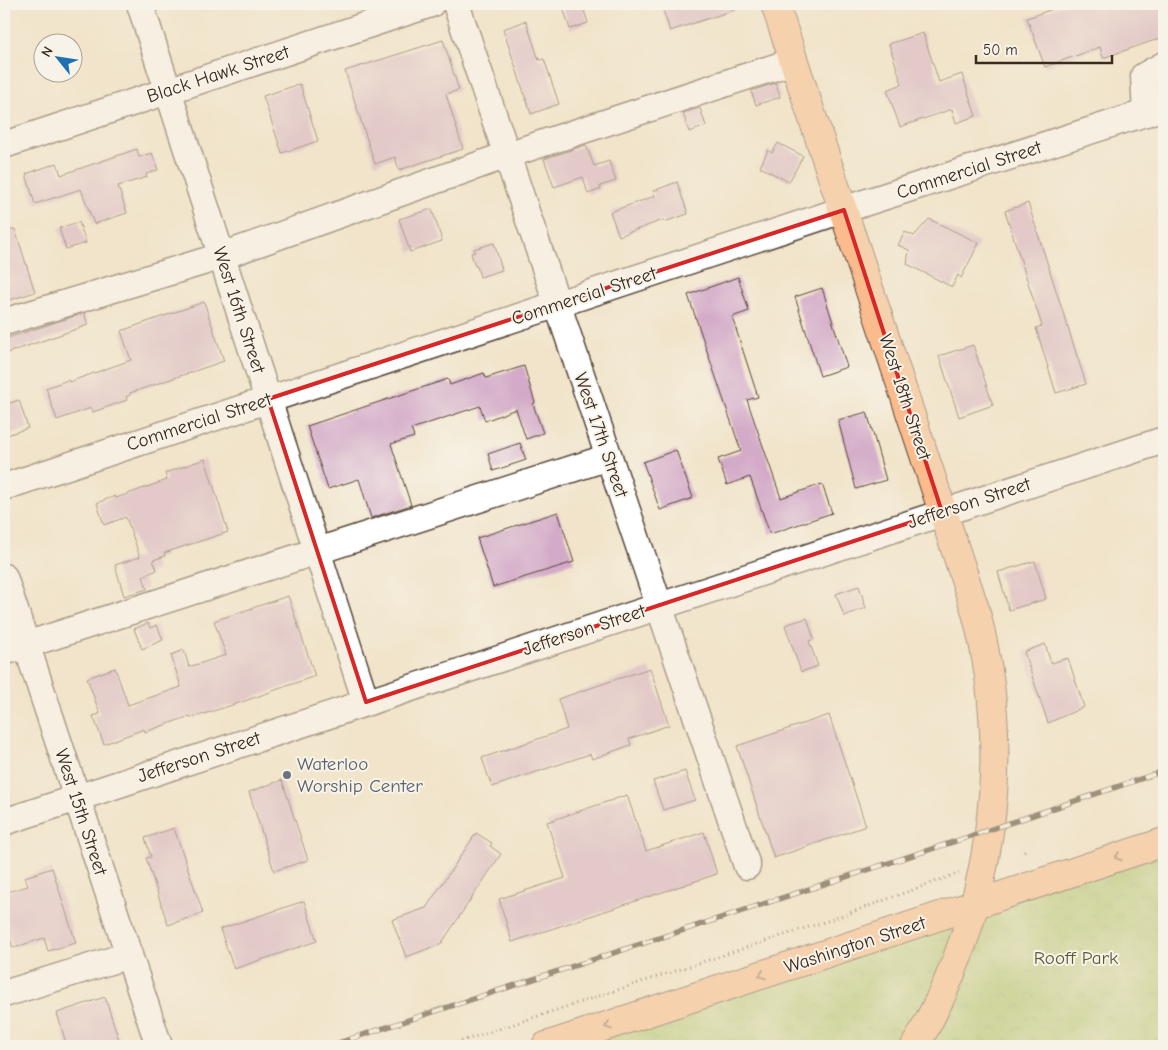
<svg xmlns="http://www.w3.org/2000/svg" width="1168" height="1050" viewBox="0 0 1168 1050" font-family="'Comic Neue',sans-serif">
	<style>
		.park { fill: url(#park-crowns); stroke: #727844 }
		.building { fill: #d3aac8 }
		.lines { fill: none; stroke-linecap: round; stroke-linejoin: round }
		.minor-casing { stroke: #564638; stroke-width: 29 }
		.major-casing { stroke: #564638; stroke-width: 30 }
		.highway-casing { stroke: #564638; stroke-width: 30 }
		.path { stroke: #564638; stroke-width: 3; stroke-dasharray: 1 4; stroke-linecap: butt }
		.minor { stroke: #fff; stroke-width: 26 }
		.major { stroke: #fbbb8c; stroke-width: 28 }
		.highway { stroke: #fbbb8c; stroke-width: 28 }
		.rail-casing { stroke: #3b2a1e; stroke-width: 5.5 }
		.rail { stroke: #f7f3e8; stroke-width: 4; stroke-dasharray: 11; stroke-linecap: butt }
		.oneway { stroke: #916b50 }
		.marked { fill: none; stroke: #d62828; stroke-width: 4; stroke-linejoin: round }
		.worship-dot { fill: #6b7280; stroke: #f7f3e8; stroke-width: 2 }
		.labels { text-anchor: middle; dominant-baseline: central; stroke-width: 4; stroke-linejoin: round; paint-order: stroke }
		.street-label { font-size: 19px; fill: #3b2a1e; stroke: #f7f3e8 }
		.worship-label { font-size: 19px; fill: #5b616d; stroke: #f7f3e8; text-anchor: start }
		.park-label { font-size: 19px; fill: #5c5835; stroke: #f7f3e8 }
	</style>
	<defs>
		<pattern id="park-crowns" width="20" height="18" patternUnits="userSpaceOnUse" patternTransform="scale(1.25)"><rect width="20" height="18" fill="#aac56b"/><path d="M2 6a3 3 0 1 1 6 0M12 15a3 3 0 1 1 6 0" fill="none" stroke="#93a95c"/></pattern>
	</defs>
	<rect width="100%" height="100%" fill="#f7f3e8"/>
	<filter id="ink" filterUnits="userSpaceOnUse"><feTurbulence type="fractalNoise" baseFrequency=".02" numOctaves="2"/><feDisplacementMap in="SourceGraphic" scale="10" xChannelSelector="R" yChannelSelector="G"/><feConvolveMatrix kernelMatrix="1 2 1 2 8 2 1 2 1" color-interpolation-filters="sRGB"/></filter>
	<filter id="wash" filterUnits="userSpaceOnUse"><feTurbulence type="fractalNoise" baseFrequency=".0096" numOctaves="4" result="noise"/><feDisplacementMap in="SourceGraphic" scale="20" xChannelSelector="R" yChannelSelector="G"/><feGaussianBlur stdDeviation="1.12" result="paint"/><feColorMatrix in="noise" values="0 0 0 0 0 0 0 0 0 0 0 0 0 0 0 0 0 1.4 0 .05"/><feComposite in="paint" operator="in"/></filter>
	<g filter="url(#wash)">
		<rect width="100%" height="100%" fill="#f1e4ca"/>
		<!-- park -->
		<path class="park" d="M1164 836V1046H524Z"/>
		<g id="blocks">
			<!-- building -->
			<g class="building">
				<path d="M575 4H582L588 23 570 29 563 8Z"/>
				<path d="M661 4H743V7L670 31Z"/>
				<path d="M1067 4H1164V37L1103 58 1100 47 1045 67 1027 18Z"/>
				<path d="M526 21 539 60 544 59 559 104 531 114 503 29Z"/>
				<path d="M923 33 939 82 962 74 976 116 956 123 952 109 900 127 887 90 902 84 889 44Z"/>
				<path d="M443 40 459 90 446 94 463 149 399 170 395 157 375 164 345 71Z"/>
				<path d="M776 83 780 97 756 105 751 91Z"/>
				<path d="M300 84 318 141 282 153 263 96Z"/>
				<path d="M700 108 706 126 689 132 683 113Z"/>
				<path d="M778 143 803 156 789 182 760 167 768 150 772 153Z"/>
				<path d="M586 145 594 166 609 161 616 181 600 186 601 189 588 194 583 177 554 187 544 159Z"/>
				<path d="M137 149 139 157 152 153 158 170 146 174 147 177 118 186 127 213 94 224 81 189 35 204 26 174 57 163 61 175Z"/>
				<path d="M677 182 688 214 664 222 663 220 619 236 610 212 655 196 653 191Z"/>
				<path d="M1028 203 1086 384 1056 393 1036 328 1042 326 1005 211Z"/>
				<path d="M432 209 442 241 410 252 399 219Z"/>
				<path d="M929 219 979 243 961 278 958 275 952 287 907 264 909 250 898 245 905 232 914 236Z"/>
				<path d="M79 222 86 243 66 249 59 228Z"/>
				<path d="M15 229 35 292 4 302V232Z"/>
				<path d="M494 243 502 270 480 277 477 266H475L471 253 475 252 474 249Z"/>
				<path d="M738 277 749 311 732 317 758 397 747 400 781 498 822 484 832 513 770 534 750 477 727 485 718 459 741 451 688 295Z"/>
				<path d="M822 288 847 367 820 376 795 297Z"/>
				<path d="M204 302 224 361 130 393V395L126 397 127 400 93 412 91 408 57 420 46 388 68 380 69 382 131 360 121 331Z"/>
				<path d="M84 313 88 325 4 354V339Z"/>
				<path d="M973 345 993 405 959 417 939 356Z"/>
				<path d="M524 366 535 403 533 404 543 433 526 439 516 409 485 421 480 406 411 429 414 437 391 444 411 505 371 518 359 479 328 489 307 426 448 379 450 385 484 373 486 378Z"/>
				<path d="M19 400 28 428 4 436V405Z"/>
				<path d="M867 412 886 480 856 489 838 420Z"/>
				<path d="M520 443 526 460 493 471 488 454Z"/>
				<path d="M676 450 693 498 660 510 643 462Z"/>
				<path d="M205 459 228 532 164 553 165 556 153 560 157 570 143 576 147 589 124 596 115 565 140 557 126 517 104 525 97 503 115 496 116 498 167 480 165 473Z"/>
				<path d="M558 512 574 562 493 587 477 538Z"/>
				<path d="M1035 561 1046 599 1009 610 998 572Z"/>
				<path d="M859 586 866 608 844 616 836 594Z"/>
				<path d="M288 596 315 676 242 702 191 718 190 716 145 732 144 729 104 744 93 716 100 714 87 678 115 668 128 705 181 687 171 655 184 650 189 667 226 655 214 621Z"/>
				<path d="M807 618 814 639 809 641 818 666 801 672 785 625Z"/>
				<path d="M148 623 150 628 157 625 163 640 142 649 134 629Z"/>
				<path d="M1045 644 1051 663 1068 658 1084 707 1048 723 1024 652Z"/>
				<path d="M650 668 669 725 629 739 631 745 592 759 590 754 492 787 482 758 567 729 558 699Z"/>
				<path d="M829 715 866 826 774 858 737 746Z"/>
				<path d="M685 771 695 800 663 810 653 781Z"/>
				<path d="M282 780 308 860 274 871 249 792Z"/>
				<path d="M627 795 646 851 704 832 717 874 512 942 499 899 565 878 547 822Z"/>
				<path d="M174 828 203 913 168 925 146 858 151 857 145 838Z"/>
				<path d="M476 833 492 843 490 846 501 854 441 944 406 957 392 920 426 908Z"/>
				<path d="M52 868 76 943 48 951 44 938 13 948 8 932 4 933V893L28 886 25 877Z"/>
				<path d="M304 901 317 941 234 969 220 929Z"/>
				<path d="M105 997 121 1046H67L57 1013Z"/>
			</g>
		</g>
	</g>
	<g filter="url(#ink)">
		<use href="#blocks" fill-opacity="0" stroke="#564638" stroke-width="1"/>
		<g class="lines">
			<!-- minor casing -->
			<g class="minor-casing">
				<g id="minor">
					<path d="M140 4 366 702"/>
					<path d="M456 4 747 866"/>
					<path d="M1146 113 1144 76 1164 65"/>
					<path d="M4 145 431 4"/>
					<path d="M4 322 222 256 507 155 794 61"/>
					<path d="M4 487 864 203 1164 107"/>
					<path d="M4 577 159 1046"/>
					<path d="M4 652 609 457"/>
					<path d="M4 822 1164 440"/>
					<path d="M4 994 129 955"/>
				</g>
			</g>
			<!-- major casing -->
			<g class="major-casing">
				<path id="major" d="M775 4 975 609C1015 756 992 915 915 1046"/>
			</g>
			<!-- highway casing -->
			<g class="highway-casing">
				<path id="highway" d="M546 1046 1164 842"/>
			</g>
			<!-- path -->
			<g class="path">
				<path d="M1024 851 1028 848"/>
				<path d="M447 1046 833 919 959 873"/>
			</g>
			<!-- minor -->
			<use href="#minor" class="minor"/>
			<!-- major -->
			<use href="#major" class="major"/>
			<!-- highway -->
			<use href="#highway" class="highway"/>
			<!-- rail casing -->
			<g class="rail-casing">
				<path id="rail" d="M329 1046 956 841 1164 771"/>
			</g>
			<!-- rail -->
			<use href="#rail" class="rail"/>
		</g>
		<!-- one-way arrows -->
		<defs><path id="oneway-chevron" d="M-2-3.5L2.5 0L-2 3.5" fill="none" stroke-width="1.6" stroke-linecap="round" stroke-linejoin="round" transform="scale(1.25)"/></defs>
		<g class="oneway">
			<use href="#oneway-chevron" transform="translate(1118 857) rotate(161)"/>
			<use href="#oneway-chevron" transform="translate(762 975) rotate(162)"/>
			<use href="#oneway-chevron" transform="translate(608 1026) rotate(162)"/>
		</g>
	</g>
	<!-- marked area -->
	<path d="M0 0H1168V1050H0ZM844 210 942 512 366 702 268 399Z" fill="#f1e4ca" fill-opacity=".55" fill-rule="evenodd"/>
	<path class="marked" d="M844 210 942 512 366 702 268 399Z"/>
	<!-- markers -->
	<circle class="worship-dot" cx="287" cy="775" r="5"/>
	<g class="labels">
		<!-- street labels -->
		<g class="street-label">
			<text transform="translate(218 74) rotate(-18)">Black Hawk Street</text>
			<text transform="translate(969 170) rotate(-18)">Commercial Street</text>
			<text transform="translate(584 296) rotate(-18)">Commercial Street</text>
			<text transform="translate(239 310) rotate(72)">West 16th Street</text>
			<text transform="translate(905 397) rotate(72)">West 18th Street</text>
			<text transform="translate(199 422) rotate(-18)">Commercial Street</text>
			<text transform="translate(601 435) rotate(71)">West 17th Street</text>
			<text transform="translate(969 503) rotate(-18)">Jefferson Street</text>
			<text transform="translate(584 630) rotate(-18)">Jefferson Street</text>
			<text transform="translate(199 757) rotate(-18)">Jefferson Street</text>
			<text transform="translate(81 812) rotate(72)">West 15th Street</text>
			<text transform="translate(855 945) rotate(-18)">Washington Street</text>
		</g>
		<!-- worship labels -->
		<g class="worship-label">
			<text x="297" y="764">Waterloo<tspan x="297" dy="22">Worship Center</tspan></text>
		</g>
		<!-- park labels -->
		<g class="park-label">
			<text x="1076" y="958">Rooff Park</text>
		</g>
	</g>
	<!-- margin -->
	<rect width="1168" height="1050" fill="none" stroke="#f7f3e8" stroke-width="20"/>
	<!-- north arrow -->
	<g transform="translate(58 58) rotate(300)"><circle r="24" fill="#f7f3e8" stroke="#aca397"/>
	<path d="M0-4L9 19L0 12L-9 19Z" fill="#1f6fb2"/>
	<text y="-8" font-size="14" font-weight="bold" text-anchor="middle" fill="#3b2a1e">N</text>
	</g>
	<!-- scale -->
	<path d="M976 55v8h136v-8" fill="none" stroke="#3b2a1e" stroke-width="2.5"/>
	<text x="983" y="55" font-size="15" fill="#3b2a1e" stroke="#f7f3e8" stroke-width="4" paint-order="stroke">50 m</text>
</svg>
